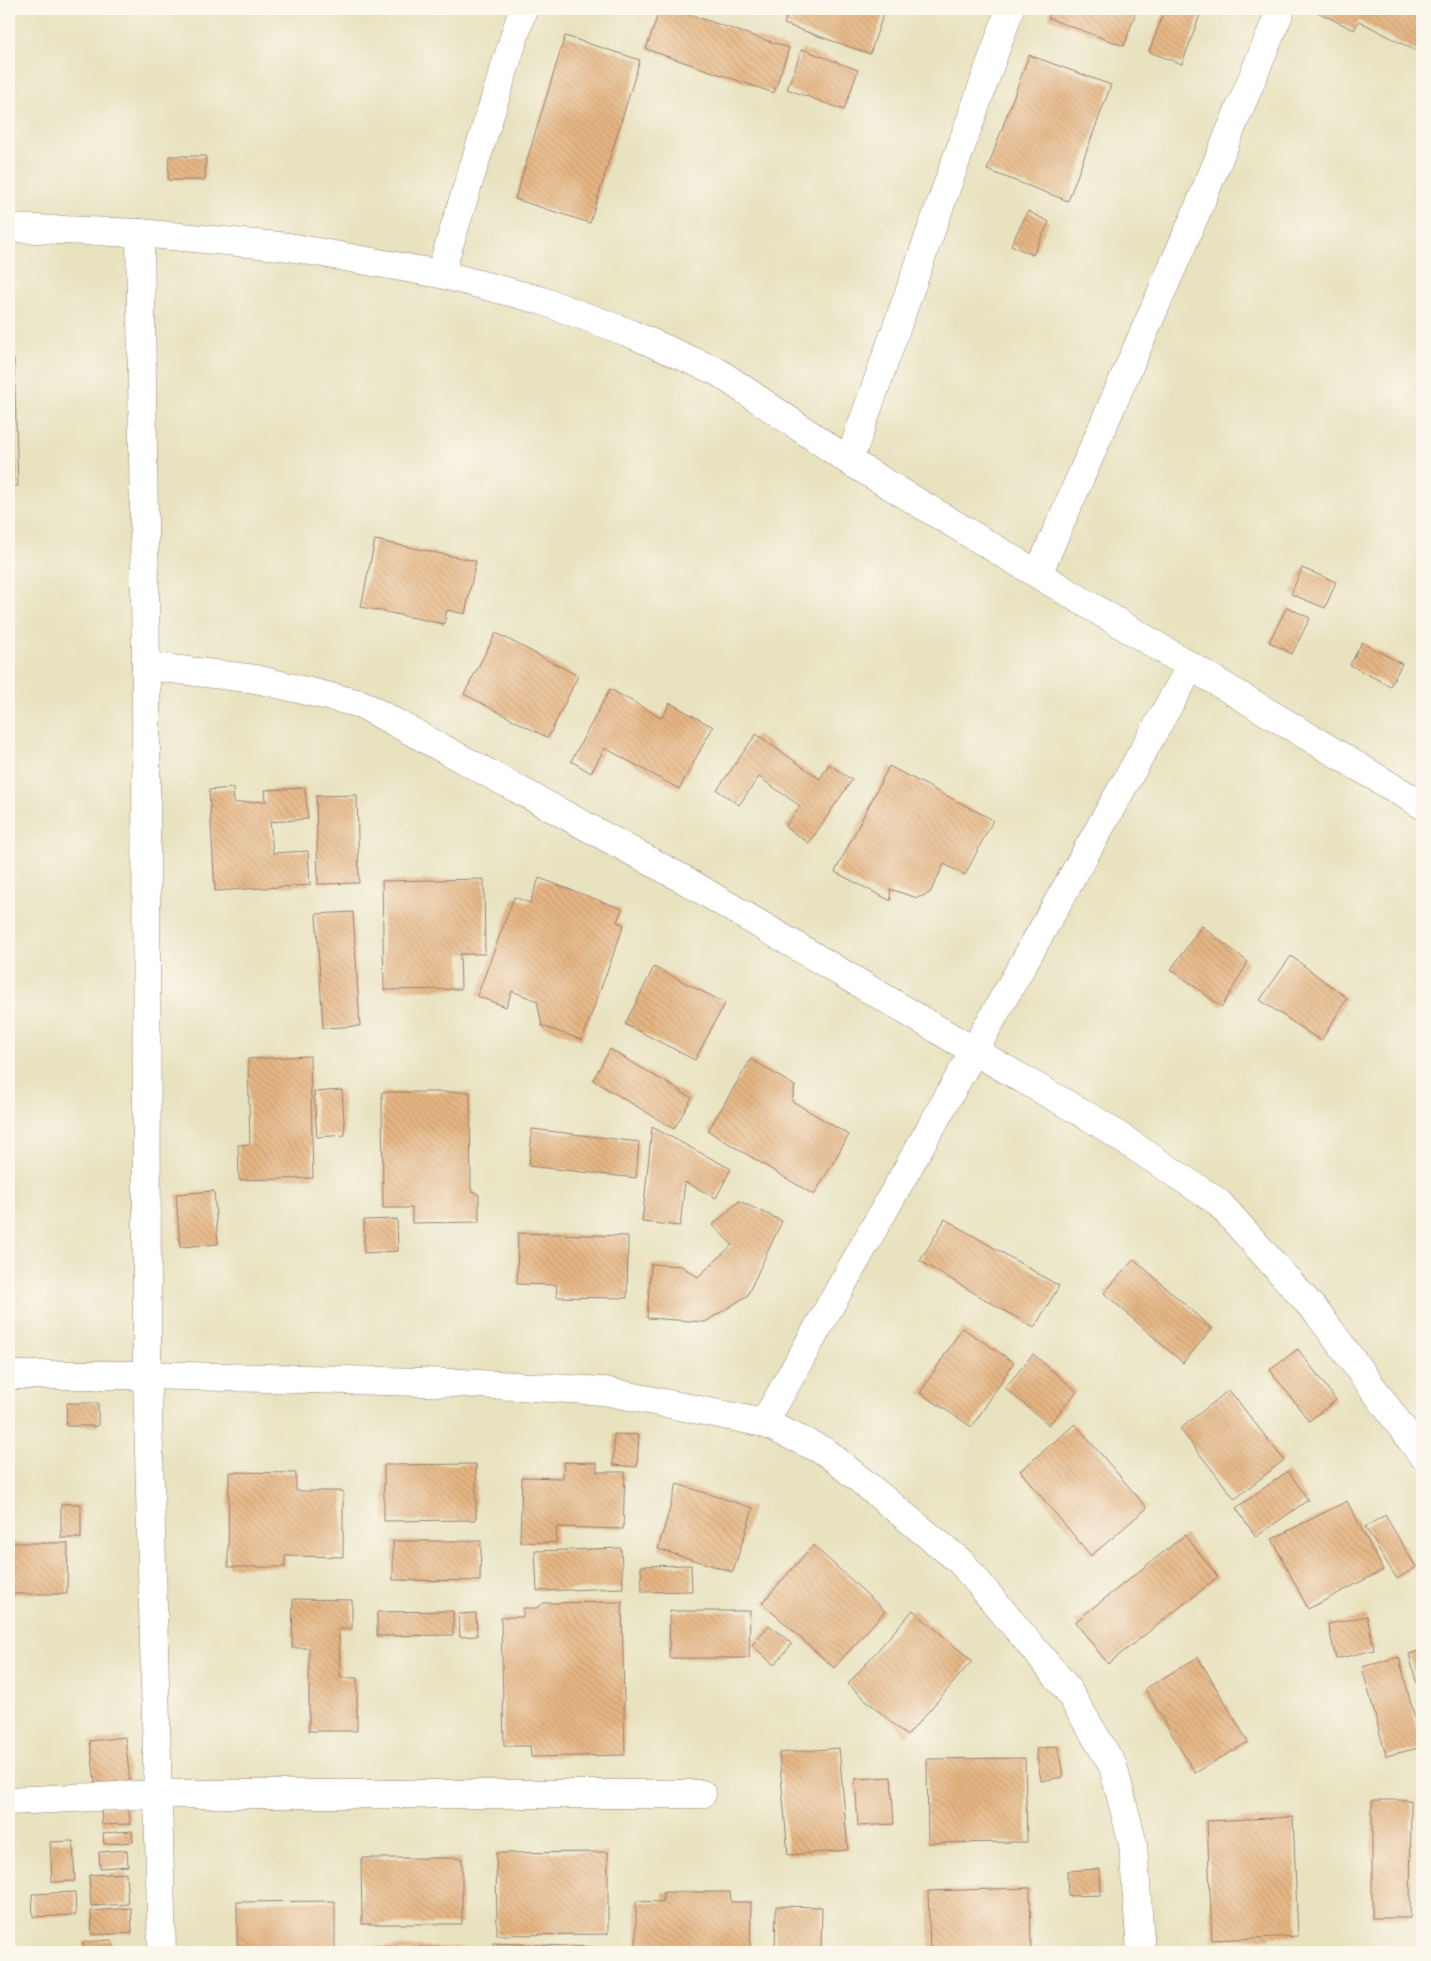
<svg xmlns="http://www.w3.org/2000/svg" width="1431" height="1961" viewBox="0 0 1431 1961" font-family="'IM FELL Double Pica',serif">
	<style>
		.building { fill: url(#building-back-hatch) }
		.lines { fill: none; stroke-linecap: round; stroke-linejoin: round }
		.minor-casing { stroke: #998075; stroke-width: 29 }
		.minor { stroke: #fff; stroke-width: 28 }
	</style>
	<defs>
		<pattern id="building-back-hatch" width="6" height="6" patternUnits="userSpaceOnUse" patternTransform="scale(1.25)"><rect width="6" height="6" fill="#e5b582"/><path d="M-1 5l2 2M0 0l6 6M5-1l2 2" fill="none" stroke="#c69b70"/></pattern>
	</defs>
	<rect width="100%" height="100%" fill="#fbf7ec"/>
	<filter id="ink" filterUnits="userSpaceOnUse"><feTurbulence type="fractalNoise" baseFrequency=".02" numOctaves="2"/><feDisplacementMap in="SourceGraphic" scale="10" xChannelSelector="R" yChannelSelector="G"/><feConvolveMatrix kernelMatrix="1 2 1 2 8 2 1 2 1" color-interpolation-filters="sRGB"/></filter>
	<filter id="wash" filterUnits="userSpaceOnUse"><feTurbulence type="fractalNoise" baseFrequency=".0096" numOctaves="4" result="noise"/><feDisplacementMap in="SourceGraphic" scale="20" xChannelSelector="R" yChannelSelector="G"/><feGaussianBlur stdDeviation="1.12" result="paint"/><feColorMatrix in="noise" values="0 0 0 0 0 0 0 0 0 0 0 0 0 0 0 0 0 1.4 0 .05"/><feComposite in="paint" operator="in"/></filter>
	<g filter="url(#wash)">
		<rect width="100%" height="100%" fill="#e8e2bf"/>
		<g id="blocks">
			<!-- building -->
			<g class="building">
				<path d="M660 9H673L789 48 774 93 646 49Z"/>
				<path d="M744 9H765L762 15Z"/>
				<path d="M789 9H885L870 54 784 24Z"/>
				<path d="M1051 9H1137L1124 46 1048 18Z"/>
				<path d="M1165 9H1202L1182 64 1149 52Z"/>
				<path d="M1311 9H1422V44L1418 52 1359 21 1354 30Z"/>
				<path d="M565 36 640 60 590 223 515 199Z"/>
				<path d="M802 49 858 70 844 110 787 89Z"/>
				<path d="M1029 55 1111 85 1068 201 987 170Z"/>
				<path d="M169 156H206L205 180H168Z"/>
				<path d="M1028 211 1049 222 1033 255 1011 245Z"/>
				<path d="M9 359H14L18 486H9Z"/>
				<path d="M375 540 476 561 465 614 447 610 444 624 361 607Z"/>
				<path d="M1302 568 1336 582 1325 608 1291 594Z"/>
				<path d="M1287 607 1310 618 1292 654 1269 642Z"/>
				<path d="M496 633 578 676 548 738 464 694Z"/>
				<path d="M1362 642 1402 664 1390 686 1350 665Z"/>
				<path d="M610 689 662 718 670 703 713 727 679 789 605 748 591 773 571 761Z"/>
				<path d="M756 734 820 779 829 764 852 780 809 843 785 827 800 806 759 777 739 805 717 790Z"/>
				<path d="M889 766 993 820 965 875 944 864 930 893 917 898 890 889 891 901 835 872Z"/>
				<path d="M233 788 234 803 266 801 265 790 305 788 308 819 270 822 273 853 308 851 310 885 215 891 209 790Z"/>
				<path d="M357 795 359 883 318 884 316 796Z"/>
				<path d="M539 878 622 909 617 922 624 925 582 1040 542 1026 537 1001 512 991 506 1007 477 996 514 897 530 903Z"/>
				<path d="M484 879 485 954H460L461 989 384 990 382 881Z"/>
				<path d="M353 912 360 1026 323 1028 316 914Z"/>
				<path d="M1202 926 1248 962 1222 1007 1171 969Z"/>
				<path d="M1291 956 1347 998 1321 1041 1260 1000Z"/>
				<path d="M654 967 725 1003 695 1060 625 1024Z"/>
				<path d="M610 1049 692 1098 674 1129 593 1080Z"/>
				<path d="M310 1056 313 1178 239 1180 238 1145 250 1144 248 1059Z"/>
				<path d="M751 1059 795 1086 792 1101 849 1135 814 1195 708 1131Z"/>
				<path d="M342 1090 345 1135 317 1137 314 1092Z"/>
				<path d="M382 1092H470L471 1190 479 1195V1222L412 1223V1208H383Z"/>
				<path d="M652 1127 731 1169 716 1198 685 1182 680 1226 642 1222Z"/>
				<path d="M532 1129 639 1142 636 1178 529 1166Z"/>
				<path d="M214 1191 218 1244 180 1247 176 1194Z"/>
				<path d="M739 1201 782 1221 747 1296 705 1322 647 1318 651 1264 681 1266 698 1277 732 1245 713 1225Z"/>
				<path d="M397 1219 398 1251 364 1253V1220Z"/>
				<path d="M945 1219 1059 1286 1034 1328 920 1261Z"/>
				<path d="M518 1233 628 1236 627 1298 556 1297 557 1285 517 1284Z"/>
				<path d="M1134 1259 1212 1329 1183 1363 1104 1293Z"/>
				<path d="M962 1328 1014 1362 972 1427 920 1393Z"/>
				<path d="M1298 1349 1336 1400 1309 1421 1270 1370Z"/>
				<path d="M1033 1354 1077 1391 1049 1425 1005 1388Z"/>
				<path d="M1229 1390 1284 1460 1235 1499 1180 1429Z"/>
				<path d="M67 1403H98V1426H66Z"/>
				<path d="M1075 1424 1147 1508 1091 1556 1020 1471Z"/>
				<path d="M614 1434 639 1435 637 1467 613 1465Z"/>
				<path d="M564 1462 597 1463V1472H625L623 1529 557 1527 556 1543 520 1542 522 1477 563 1478Z"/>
				<path d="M476 1464V1520L384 1521V1465Z"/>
				<path d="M1288 1471 1308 1500 1256 1537 1236 1508Z"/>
				<path d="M229 1472 296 1473V1491H343V1557L285 1556V1567H228Z"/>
				<path d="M677 1484 753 1508 733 1572 658 1549Z"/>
				<path d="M1347 1501 1383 1570 1308 1609 1272 1539Z"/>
				<rect x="61" y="1504" width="20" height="34"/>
				<path d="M1385 1515 1416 1567 1397 1579 1365 1527Z"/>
				<path d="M1185 1535 1218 1577 1108 1664 1075 1622Z"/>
				<path d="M393 1541H481L480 1581 393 1580Z"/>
				<path d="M9 1543H68L67 1594H9Z"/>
				<path d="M813 1545 885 1611 834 1668 762 1603Z"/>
				<path d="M621 1548 623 1588 537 1591 535 1551Z"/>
				<path d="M691 1565 692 1591 642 1592 641 1566Z"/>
				<path d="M293 1599 352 1600V1629H339L340 1678H357V1731H309V1648H292Z"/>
				<path d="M622 1602 625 1755 531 1757 530 1746H504L501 1617H523V1608H537L544 1603Z"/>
				<path d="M913 1610 972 1661 907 1736 848 1684Z"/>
				<path d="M453 1611V1635L377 1636V1612Z"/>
				<path d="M670 1611H750L749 1658H669Z"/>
				<path d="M476 1613 477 1636 460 1637 458 1614Z"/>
				<path d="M1367 1616 1374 1650 1336 1659 1328 1624Z"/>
				<path d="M769 1625 792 1644 774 1665 752 1645Z"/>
				<path d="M1422 1650V1704L1409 1654Z"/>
				<path d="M1198 1657 1248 1742 1195 1773 1145 1689Z"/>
				<path d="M1399 1657 1422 1747 1386 1756 1362 1667Z"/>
				<path d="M125 1737 130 1781 95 1784 90 1741Z"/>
				<path d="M1058 1746 1063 1777 1041 1781 1036 1749Z"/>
				<path d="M839 1748 848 1850 788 1855 779 1753Z"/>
				<path d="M1025 1758 1027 1842 928 1843 927 1759Z"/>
				<path d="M891 1777 894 1824 858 1826 855 1779Z"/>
				<path d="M1372 1800H1411L1410 1918H1372Z"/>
				<path d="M129 1806 130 1824 102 1825 101 1808Z"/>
				<path d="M1293 1817 1298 1936 1212 1940 1207 1821Z"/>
				<path d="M132 1831 133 1842 104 1844 103 1833Z"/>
				<path d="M73 1841 75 1881 52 1882 50 1842Z"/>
				<path d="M127 1850 128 1866 100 1868 99 1852Z"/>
				<path d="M608 1852V1934L497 1935 496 1853Z"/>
				<path d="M361 1858H462V1924H362Z"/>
				<path d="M1100 1869 1101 1895 1068 1896 1067 1871Z"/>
				<path d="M126 1873 128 1904 91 1906 89 1875Z"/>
				<path d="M1030 1888 1031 1952H930L928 1891Z"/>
				<path d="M75 1892 76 1915 33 1917 32 1894Z"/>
				<path d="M663 1892H730L731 1902H751L750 1952H636V1901L663 1902Z"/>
				<path d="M335 1901V1952H237V1902Z"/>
				<path d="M776 1906 822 1907 821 1952H775Z"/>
				<path d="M131 1908 132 1933 92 1935 91 1911Z"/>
				<path d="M112 1940 113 1952H84L83 1942Z"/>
				<path d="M493 1943 615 1948V1952H493Z"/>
				<path d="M368 1946 470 1948V1952H368Z"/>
			</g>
		</g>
	</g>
	<g filter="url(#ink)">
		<use href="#blocks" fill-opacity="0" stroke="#998075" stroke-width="1"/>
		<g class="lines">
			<!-- minor casing -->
			<g class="minor-casing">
				<g id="minor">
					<path d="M9 228 140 233 289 247 440 274 540 300 627 332 718 372 849 461 1422 805"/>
					<path d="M140 233 146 666 147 1375 162 1952"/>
					<path d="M440 274 523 9"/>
					<path d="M849 461 1010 9"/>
					<path d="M1038 574 1194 218 1281 9"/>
					<path d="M146 666 256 679 361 704 683 879 974 1051 1096 1121 1218 1202 1319 1315 1422 1455"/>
					<path d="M9 1375H147L460 1383 604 1391 764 1423 826 1452 961 1562 1066 1687 1113 1766 1133 1844 1141 1952"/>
					<path d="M764 1423 1191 666"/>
					<path d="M9 1801 159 1794H702"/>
				</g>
			</g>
			<!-- minor -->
			<use href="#minor" class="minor"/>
		</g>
	</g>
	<!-- margin -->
	<rect width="1431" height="1961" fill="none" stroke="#fbf7ec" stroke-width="30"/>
</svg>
